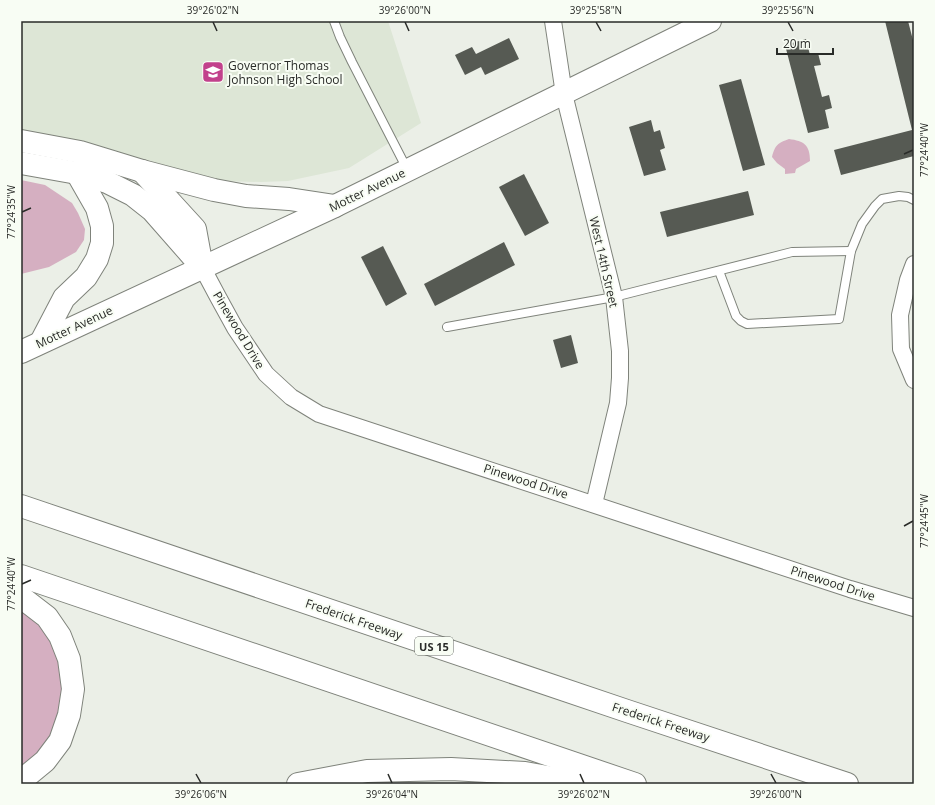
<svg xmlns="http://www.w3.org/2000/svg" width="935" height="805" viewBox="0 0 935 805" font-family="'Open Sans',sans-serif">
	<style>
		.built { fill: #dde6d6 }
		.green { fill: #d5afc1 }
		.building { fill: #565a53 }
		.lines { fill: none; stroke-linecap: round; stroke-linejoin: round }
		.lane-casing { stroke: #7f837b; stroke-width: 10 }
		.street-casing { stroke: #7f837b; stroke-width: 18 }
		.secondary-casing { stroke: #7f837b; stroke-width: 24 }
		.highway-casing { stroke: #7f837b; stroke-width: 24 }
		.lane { stroke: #fff; stroke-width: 8 }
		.street { stroke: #fff; stroke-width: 16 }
		.secondary { stroke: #fff; stroke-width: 22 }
		.highway { stroke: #fff; stroke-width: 22 }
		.ticks { fill: none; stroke: #292b28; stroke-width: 1.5 }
		.labels { text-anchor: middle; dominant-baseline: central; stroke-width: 4; stroke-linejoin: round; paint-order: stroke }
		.shield { fill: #f8fdf4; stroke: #676a65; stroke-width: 1 }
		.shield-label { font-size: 11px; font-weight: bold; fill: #292b28 }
		.poi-label { font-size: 12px; fill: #292b28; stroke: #f8fdf4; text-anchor: start }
		.street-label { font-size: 12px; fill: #292b28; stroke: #f8fdf4 }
		.neatline { fill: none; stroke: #292b28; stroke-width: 1.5 }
		.ticks-label { font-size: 10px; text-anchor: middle; fill: #292b28 }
	</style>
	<rect width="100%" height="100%" fill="#ebefe7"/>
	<!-- built -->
	<path class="built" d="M21 21H388L421 123 349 168 288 181 261 182 221 181 147 162 67 138 21 130Z"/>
	<!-- green -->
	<g class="green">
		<path d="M789 139C804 141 810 145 810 161L796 169 795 173 785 174V169L777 163 772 157C775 145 778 143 789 139Z"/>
		<path d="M21 180 45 185 72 203 78 213 85 229 84 240 76 252 49 267 21 274Z"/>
		<path d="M21 609 36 620 61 654 64 711 45 750 21 772Z"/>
	</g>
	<!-- building -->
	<g class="building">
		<path d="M885 21H908L914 44V156L841 175 834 150 912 130Z"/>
		<path d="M509 38 519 59 485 75 481 67 465 75 455 55 472 47 476 54Z"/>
		<path d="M806 39 810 55 818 53 821 65 814 66 822 97 829 95 832 108 825 110 829 128 808 133 785 45Z"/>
		<path d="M741 79 765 165 743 171 719 85Z"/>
		<path d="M651 120 654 132 660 130 665 148 660 150 666 170 644 176 629 127Z"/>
		<path d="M524 174 549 223 525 236 499 187Z"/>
		<path d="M748 191 754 215 667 237 660 212Z"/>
		<path d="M504 242 515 265 435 306 424 284Z"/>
		<path d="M383 246 407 294 386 306 361 257Z"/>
		<path d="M571 335 578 363 561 368 553 340Z"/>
	</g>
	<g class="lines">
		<!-- lane casing -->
		<g class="lane-casing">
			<g id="lane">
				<path d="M334 21 340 37 352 62 407 169"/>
				<path d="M719 271 736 316 741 321 747 324 839 319 851 251 862 224 875 206 882 199 899 196 908 197 914 200"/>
				<path d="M447 327 614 297 792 252 851 251"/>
			</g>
		</g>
		<!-- street casing -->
		<g class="street-casing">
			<g id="street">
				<path d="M553 21 564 94 614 297 620 351V378L618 403 594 504"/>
				<path d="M914 264 908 280 900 315 901 349 914 380"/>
				<path d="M202 267 218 297 235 328 266 374 291 397 319 414 850 589 914 608"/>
			</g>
		</g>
		<!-- secondary casing -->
		<g class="secondary-casing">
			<path id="secondary" d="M21 352 335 206 710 21"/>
		</g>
		<!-- highway casing -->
		<g class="highway-casing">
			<g id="highway">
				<path d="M21 141 80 152 142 171 214 190 246 196 289 199 335 206"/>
				<path d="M21 163 77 173 107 182 133 195 152 210 202 267"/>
				<path d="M142 171 195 229 202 267"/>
				<path d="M41 342 64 298 86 277 97 259 102 243V226L97 208 77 173"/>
				<path d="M21 506 627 711 847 784"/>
				<path d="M21 576 635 784"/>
				<path d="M21 597 47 617 60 636 69 659 73 689 69 715 60 741 45 761 28 775 21 779"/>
				<path d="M298 784 367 771 451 769 525 773 587 784"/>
			</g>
		</g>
		<!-- lane -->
		<use href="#lane" class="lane"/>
		<!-- street -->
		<use href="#street" class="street"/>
		<!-- secondary -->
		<use href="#secondary" class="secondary"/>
		<!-- highway -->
		<use href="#highway" class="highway"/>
	</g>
	<!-- ticks -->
	<path class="ticks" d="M213 22 217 31M405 22 409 31M596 22 601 31M788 22 793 31M904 154 913 150M22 212 31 208M904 526 913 521M22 584 31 580M196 774 201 783M388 774 392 783M580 774 584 783M771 774 776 783"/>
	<!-- icons -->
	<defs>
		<g id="school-square" transform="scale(1.15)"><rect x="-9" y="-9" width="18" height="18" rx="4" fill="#c2418c" stroke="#f8fdf4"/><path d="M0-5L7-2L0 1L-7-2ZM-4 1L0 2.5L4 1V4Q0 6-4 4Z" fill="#fff"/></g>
	</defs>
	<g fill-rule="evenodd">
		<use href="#school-square" x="213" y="72"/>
	</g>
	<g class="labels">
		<!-- shield labels -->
		<rect class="shield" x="415" y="637" width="38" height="18" rx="3"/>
		<g class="shield-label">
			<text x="434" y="646">US 15</text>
		</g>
		<!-- poi labels -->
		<g class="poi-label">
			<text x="228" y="65">Governor Thomas<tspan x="228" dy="14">Johnson High School</tspan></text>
		</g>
		<!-- street labels -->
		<g class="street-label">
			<text transform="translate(367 190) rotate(-26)">Motter Avenue</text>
			<text transform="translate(604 262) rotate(77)">West 14th Street</text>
			<text transform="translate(74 327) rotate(-25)">Motter Avenue</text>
			<text transform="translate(239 330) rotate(59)">Pinewood Drive</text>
			<text transform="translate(526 481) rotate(18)">Pinewood Drive</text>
			<text transform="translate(833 583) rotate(18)">Pinewood Drive</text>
			<text transform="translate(354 619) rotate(19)">Frederick Freeway</text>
			<text transform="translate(661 722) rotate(18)">Frederick Freeway</text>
		</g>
	</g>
	<!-- border -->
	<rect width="935" height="805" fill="none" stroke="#f8fdf4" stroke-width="44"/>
	<!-- scale -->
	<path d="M777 48v6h56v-6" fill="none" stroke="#292b28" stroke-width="2"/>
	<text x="783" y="48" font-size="12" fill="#292b28" stroke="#f8fdf4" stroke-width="3" paint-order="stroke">20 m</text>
	<rect x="22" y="22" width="891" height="761" class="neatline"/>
	<g class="ticks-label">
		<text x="213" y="14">39°26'02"N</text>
		<text x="405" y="14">39°26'00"N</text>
		<text x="596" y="14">39°25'58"N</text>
		<text x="788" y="14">39°25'56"N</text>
		<text transform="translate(924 150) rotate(-90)" y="4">77°24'40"W</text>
		<text transform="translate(11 212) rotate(-90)" y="4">77°24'35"W</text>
		<text transform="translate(924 521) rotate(-90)" y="4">77°24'45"W</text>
		<text transform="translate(11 584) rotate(-90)" y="4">77°24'40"W</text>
		<text x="201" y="798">39°26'06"N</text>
		<text x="392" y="798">39°26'04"N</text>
		<text x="584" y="798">39°26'02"N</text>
		<text x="776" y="798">39°26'00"N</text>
	</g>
</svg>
